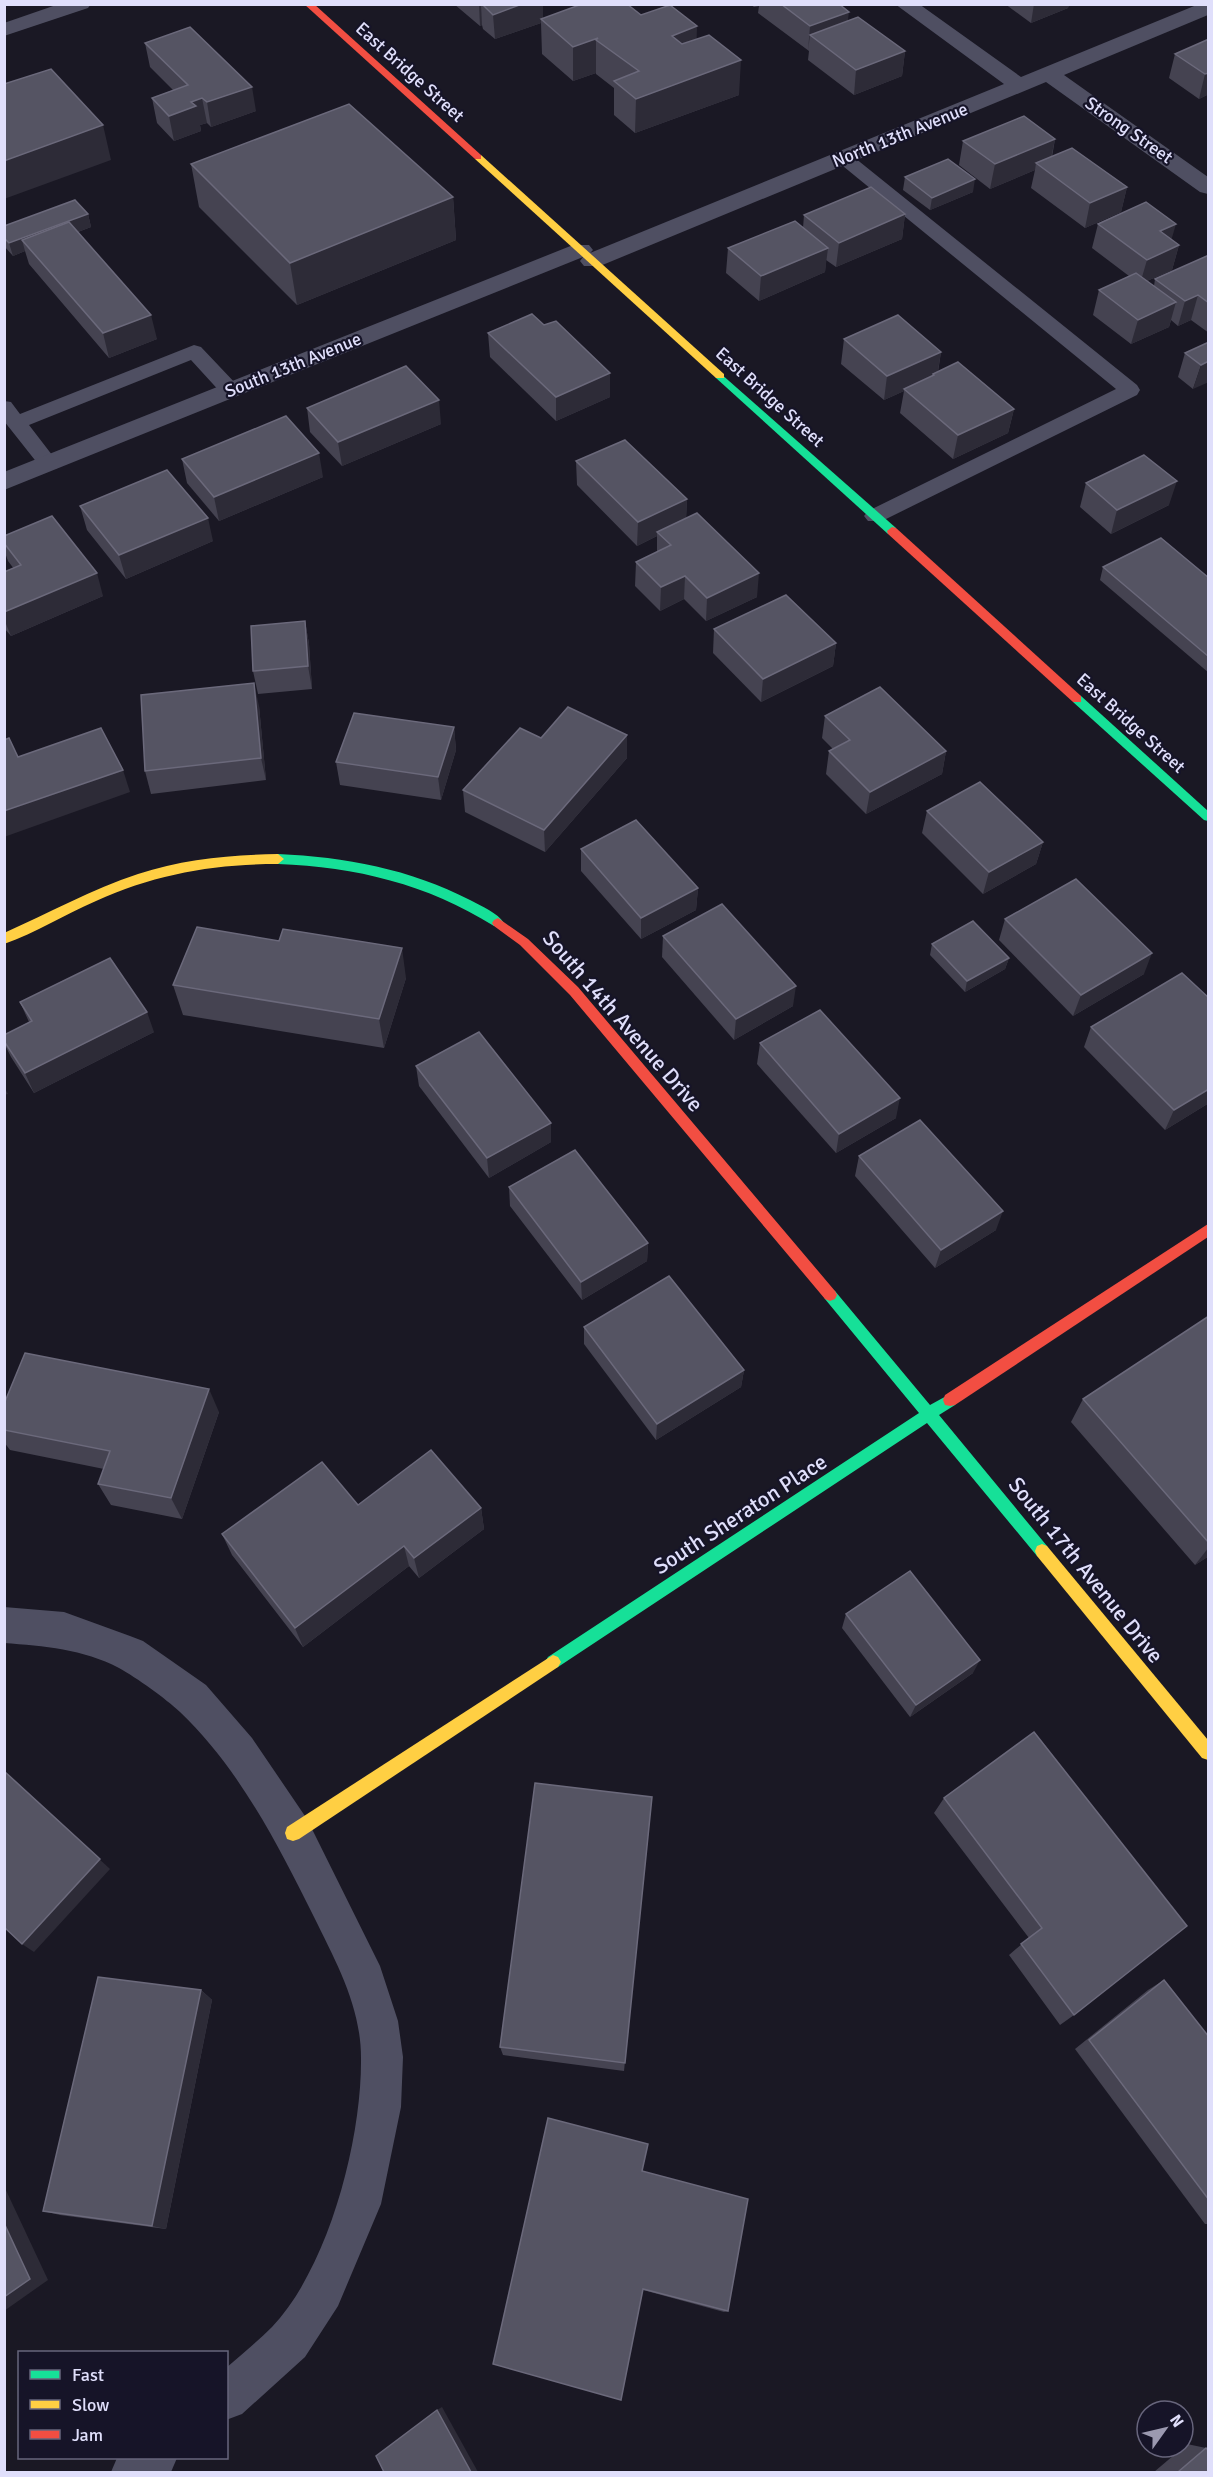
<svg xmlns="http://www.w3.org/2000/svg" width="1213" height="2477" viewBox="0 0 1213 2477" font-family="Signika,sans-serif">
	<style>
		.lines { fill: none; stroke-linecap: round; stroke-linejoin: round }
		.lane { fill: #4f4f62; fill-rule: evenodd }
		.street { fill: #4f4f62; fill-rule: evenodd }
		.fast { fill: #16e098; fill-rule: evenodd }
		.slow { fill: #ffcf43; fill-rule: evenodd }
		.jam { fill: #f24e42; fill-rule: evenodd }
		.wall { fill: #454351 }
		.shaded-wall { fill: #2d2b37 }
		.building { fill: #555463; stroke: #6b697b; stroke-width: 1.5 }
		.labels { text-anchor: middle; dominant-baseline: central; stroke-width: 4.5; stroke-linejoin: round; paint-order: stroke }
		.far-street-label { font-size: 18px; fill: #e0dffb; stroke: #161428 }
		.street-label { font-size: 22px; fill: #e0dffb; stroke: #161428 }
	</style>
	<rect width="100%" height="100%" fill="#1a1824"/>
	<g class="lines">
		<!-- lane -->
		<g class="lane">
			<path d="M844 153 850 154 1137 385 1140 390 1137 395 882 521H868L864 516 868 511 1116 389 838 162 835 158 838 154Z"/>
			<path d="M194 345 201 347 237 385 240 390 237 395H223L191 360 29 425 59 464 56 469H42L4 421V401L11 402 20 414Z"/>
		</g>
		<!-- street -->
		<g class="street">
			<path d="M59 4H91L88 8 4 36V23Z"/>
			<path d="M895 4H919L1021 77 1199 4H1208V15L1064 75 1208 177V194L1200 192 1046 82 600 266H584L580 261 583 257 4 490V472L573 245H589L593 250 590 253 1004 84Z"/>
			<path d="M4 1607 64 1612 130 1636 143 1641 206 1685 252 1738 307 1819 380 1966 398 2021 403 2057 401 2107 381 2204 338 2306 305 2357 242 2414 226 2420V2368C242 2354 258 2341 272 2327 329 2267 362 2139 361 2058 361 2006 336 1962 314 1917 278 1845 239 1768 180 1712 165 1698 137 1678 119 1668 83 1649 44 1646 4 1643Z"/>
			<path d="M117 2458H177L171 2472H111Z"/>
		</g>
		<!-- fast -->
		<g class="fast">
			<path d="M720 373 896 528V534H888L716 378 715 376Z"/>
			<path d="M1077 695 1081 696 1208 811V821L1204 820 1073 702V696Z"/>
			<path d="M278 854C345 857 410 869 470 900 481 906 498 913 504 923L502 926H494C427 884 356 867 278 864L272 859Z"/>
			<path d="M830 1289 835 1291 930 1405 950 1394 955 1395 957 1400 955 1405 939 1415 1047 1546 1049 1551 1047 1556 1042 1558 1037 1556 927 1423 558 1667 553 1669 548 1667 545 1662 548 1657 919 1413 825 1299 823 1295 825 1291Z"/>
		</g>
		<!-- slow -->
		<g class="slow">
			<path d="M475 155H481L724 374V378H716L475 159Z"/>
			<path d="M278 854 284 859 278 864C214 864 155 874 96 901 65 914 36 933 4 944V933C49 913 92 889 138 874 183 859 231 855 278 854Z"/>
			<path d="M1042 1544 1047 1546 1208 1740V1760L1202 1758 1037 1556 1035 1551 1037 1546Z"/>
			<path d="M553 1655 558 1657 561 1662 558 1667 299 1839 293 1841 287 1839 285 1833 287 1827Z"/>
		</g>
		<!-- jam -->
		<g class="jam">
			<path d="M304 4H314L481 155V159H475Z"/>
			<path d="M892 527 896 528 1081 696V702H1073L888 534 887 531Z"/>
			<path d="M498 918 528 939 578 987 835 1291 837 1295 835 1299 830 1301 825 1299 570 995 520 945 494 926 492 923 494 920Z"/>
			<path d="M1208 1224V1237L955 1405 950 1406 945 1405 943 1400 945 1395Z"/>
		</g>
	</g>
	<!-- wall -->
	<g class="wall">
		<path d="M454 4H543V18L641 15 697 39 739 95 635 133 614 115V88L596 74V73L573 81 542 54 541 23 495 39 483 29 482 25 480 26Z"/>
		<path d="M750 4H839L848 21 905 51 902 76 854 95 808 60 809 51 758 13 759 6 754 7Z"/>
		<path d="M1005 4H1069L1068 8 1031 23Z"/>
		<path d="M1209 39V94L1199 99 1169 78 1175 54Z"/>
		<path d="M145 43 256 111 211 127 207 123 200 125 201 131 174 141 157 123 152 98 173 90 150 67Z"/>
		<path d="M1055 139 1052 157 1127 187 1121 212 1085 228 1031 188 1035 170 990 189 959 165 963 141Z"/>
		<path d="M191 164 453 197 456 240 297 305 199 207Z"/>
		<path d="M905 177 973 192 930 210 903 190Z"/>
		<path d="M88 214 91 227 78 232 157 339 109 358 29 264 25 251 13 256 4 246V226Z"/>
		<path d="M905 214 902 239 836 267 826 260 825 272 759 301 726 273 728 248 803 228 804 215Z"/>
		<path d="M1098 224 1171 239 1179 245 1172 270 1147 281 1154 286 1155 279 1209 255V333L1191 320 1178 326 1171 320 1169 327 1131 344 1093 315 1099 290 1129 276 1092 248Z"/>
		<path d="M488 333 610 397 556 421 490 357Z"/>
		<path d="M844 339 941 352 938 372 1014 409 1008 433 953 459 900 413 904 391 884 400 841 364Z"/>
		<path d="M1209 342 1193 389 1178 377 1185 353Z"/>
		<path d="M307 408 441 424 342 466 310 432Z"/>
		<path d="M182 459 323 477 219 521 187 483Z"/>
		<path d="M576 461 687 499 686 518 757 597 706 621 684 599 660 611 635 586 636 562 657 552V536L637 546 577 485Z"/>
		<path d="M1086 483 1169 505 1111 534 1080 507Z"/>
		<path d="M80 506 213 541 126 579 87 530Z"/>
		<path d="M4 536 103 596 11 636 4 628V572L14 569 8 561 4 550Z"/>
		<path d="M1103 567 1209 578V673L1100 580Z"/>
		<path d="M305 621 309 644 312 689 258 694 253 671Z"/>
		<path d="M714 629 836 643 833 666 761 702 713 653Z"/>
		<path d="M259 706 266 780 151 794 145 771Z"/>
		<path d="M825 716 946 751 942 774 866 814 826 774 829 751 833 749 822 738Z"/>
		<path d="M454 727 456 750 441 800 340 785 336 762Z"/>
		<path d="M541 738 627 758 545 852 465 812 463 790Z"/>
		<path d="M927 811 1043 842 1036 864 983 894 922 833Z"/>
		<path d="M581 849 698 888 696 910 641 939 581 871Z"/>
		<path d="M1005 919 1144 974 1073 1016 999 940Z"/>
		<path d="M663 936 793 1006 734 1040 662 957Z"/>
		<path d="M932 944 1009 958 1005 969 965 992 930 955Z"/>
		<path d="M406 978 384 1048 183 1015 173 985Z"/>
		<path d="M1209 998V1103L1165 1130 1084 1047 1091 1027Z"/>
		<path d="M20 1002 154 1032 34 1093 11 1057 4 1043V1035L29 1022Z"/>
		<path d="M760 1043 896 1118 836 1153 757 1064Z"/>
		<path d="M416 1066 551 1123V1142L489 1178 419 1086Z"/>
		<path d="M859 1156 996 1230 935 1268 855 1176Z"/>
		<path d="M509 1187 648 1243 647 1261 582 1300 510 1206Z"/>
		<path d="M1209 1316V1556L1195 1565 1071 1422 1083 1399Z"/>
		<path d="M584 1327 744 1370 741 1387 656 1440 584 1344Z"/>
		<path d="M4 1404 219 1412 182 1519 111 1505 98 1484 104 1469 10 1450 4 1442Z"/>
		<path d="M358 1505 481 1508 484 1529 419 1578 409 1566 303 1647 232 1555 222 1534Z"/>
		<path d="M846 1614 973 1673 910 1717 842 1628Z"/>
		<path d="M1034 1732 1074 2015 1060 2025 1009 1955 1029 1938 934 1813 944 1798Z"/>
		<path d="M652 1797 624 2071 503 2055 500 2047Z"/>
		<path d="M1164 1980 1209 2037V2224H1205L1075 2049 1148 1990Z"/>
		<path d="M201 1990 212 2000 166 2229 60 2215 43 2211Z"/>
		<path d="M642 2171 728 2311 724 2312 643 2290Z"/>
		<path d="M1187 2444 1206 2448 1209 2472H1154Z"/>
	</g>
	<!-- shaded-wall -->
	<g class="shaded-wall">
		<path d="M479 4H481L482 25 480 26Z"/>
		<path d="M522 4H543V21L541 19V23L495 39 493 15Z"/>
		<path d="M1034 4H1069L1068 8 1031 23Z"/>
		<path d="M849 12 846 36 810 35 808 51 810 26Z"/>
		<path d="M697 26 696 60 672 36Z"/>
		<path d="M598 38 596 40V73L573 81V47Z"/>
		<path d="M905 51 902 76 854 95 856 70Z"/>
		<path d="M741 60 739 95 635 133 636 99Z"/>
		<path d="M1209 73V94L1199 99 1205 74Z"/>
		<path d="M252 87 256 111 211 127 207 102Z"/>
		<path d="M202 98 207 123 200 125 201 131 174 141 169 116 191 102Z"/>
		<path d="M103 125 111 160 4 199V161Z"/>
		<path d="M1055 139 1050 163H1036L1035 170 990 189 995 164Z"/>
		<path d="M975 179 973 192 930 210 932 198Z"/>
		<path d="M1127 187 1121 212 1085 228 1090 203Z"/>
		<path d="M453 197 456 240 297 305 290 263Z"/>
		<path d="M88 214 91 227 31 249 22 240 25 251 13 256 9 243Z"/>
		<path d="M905 214 902 239 836 267 839 243Z"/>
		<path d="M1176 224 1169 248 1160 231Z"/>
		<path d="M1179 245 1172 270 1140 284 1147 260Z"/>
		<path d="M828 248 825 272 759 301 761 276Z"/>
		<path d="M1198 295 1191 320 1178 326 1185 301Z"/>
		<path d="M1176 302 1169 327 1131 344 1138 320Z"/>
		<path d="M151 315 157 339 109 358 103 333Z"/>
		<path d="M941 352 937 376 933 374 932 378 904 389V391L884 400 887 376Z"/>
		<path d="M1209 361V382L1193 389 1201 365Z"/>
		<path d="M610 373V397L556 421V397Z"/>
		<path d="M439 400 441 424 342 466 338 442Z"/>
		<path d="M1014 409 1008 433 953 459 958 435Z"/>
		<path d="M319 453 323 477 219 521 214 497Z"/>
		<path d="M1177 481 1169 505 1111 534 1117 510Z"/>
		<path d="M687 499 686 523 657 532V536L637 546 638 522Z"/>
		<path d="M208 518 213 541 126 579 119 555Z"/>
		<path d="M97 573 103 596 11 636 4 619V612Z"/>
		<path d="M759 573 757 597 706 621 707 598Z"/>
		<path d="M685 576 684 599 660 611 661 587Z"/>
		<path d="M305 621 309 644 312 689 308 666Z"/>
		<path d="M836 643 833 666 761 702 763 679Z"/>
		<path d="M254 683 259 706 266 780 261 758Z"/>
		<path d="M454 727 456 750 441 800 438 777Z"/>
		<path d="M627 735V758L545 852 544 830Z"/>
		<path d="M946 751 942 774 866 814 870 792Z"/>
		<path d="M123 770 130 792 4 837V811Z"/>
		<path d="M1043 842 1036 864 983 894 989 872Z"/>
		<path d="M698 888 696 910 641 939V918Z"/>
		<path d="M402 948 406 978 384 1048 379 1019Z"/>
		<path d="M1152 953 1144 974 1073 1016 1081 995Z"/>
		<path d="M1009 958 1005 969 965 992 967 981Z"/>
		<path d="M796 986 793 1006 734 1040 736 1019Z"/>
		<path d="M147 1012 154 1032 34 1093 25 1073Z"/>
		<path d="M4 1087 8 1094 4 1095Z"/>
		<path d="M1209 1089V1103L1165 1130 1174 1110Z"/>
		<path d="M900 1098 896 1118 836 1153 839 1134Z"/>
		<path d="M551 1123V1142L489 1178 487 1158Z"/>
		<path d="M1003 1211 996 1230 935 1268 941 1250Z"/>
		<path d="M648 1243 647 1261 582 1300 581 1282Z"/>
		<path d="M744 1370 741 1387 656 1440 657 1424Z"/>
		<path d="M209 1389 219 1412 182 1519 171 1498Z"/>
		<path d="M481 1508 484 1529 419 1578 414 1558Z"/>
		<path d="M404 1546 409 1566 303 1647 295 1628Z"/>
		<path d="M1209 1547V1556L1195 1565Z"/>
		<path d="M980 1660 973 1673 910 1717 916 1705Z"/>
		<path d="M4 1771 110 1869 34 1952 22 1944Z"/>
		<path d="M201 1990 212 2000 166 2229 152 2226Z"/>
		<path d="M4 2186 48 2280 4 2311Z"/>
		<path d="M442 2407 478 2472H471L437 2410Z"/>
	</g>
	<!-- building -->
	<g class="building">
		<path d="M482 4H522L493 15Z"/>
		<path d="M582 4H627L641 15 670 5 697 26 672 36 682 44 709 35 741 60 636 99 614 81 639 71 596 40 598 38 573 47 541 19Z"/>
		<path d="M781 4H839L849 12 810 26Z"/>
		<path d="M858 17 905 51 856 70 810 35Z"/>
		<path d="M190 27 252 87 207 102 202 98 191 102 196 106 169 116 152 98 188 85 145 43Z"/>
		<path d="M1209 39V73L1205 74 1175 54Z"/>
		<path d="M51 69 103 125 4 161V84Z"/>
		<path d="M349 104 453 197 290 263 191 164Z"/>
		<path d="M1024 116 1055 139 995 164 963 141Z"/>
		<path d="M1072 148 1127 187 1090 203 1036 163Z"/>
		<path d="M948 159 975 179 932 198 905 177Z"/>
		<path d="M871 187 905 214 839 243 804 215Z"/>
		<path d="M75 200 88 214 9 243 4 238V226Z"/>
		<path d="M1146 202 1176 224 1160 231 1179 245 1147 260 1098 224Z"/>
		<path d="M795 221 828 248 761 276 728 248Z"/>
		<path d="M69 222 151 315 103 333 22 240Z"/>
		<path d="M1209 255V303L1198 295 1185 301 1155 279Z"/>
		<path d="M1136 273 1176 302 1138 320 1099 290Z"/>
		<path d="M532 314 544 325 556 321 610 373 556 397 488 333Z"/>
		<path d="M898 315 941 352 887 376 844 339Z"/>
		<path d="M1209 342V361L1201 365 1185 353Z"/>
		<path d="M958 362 1014 409 958 435 904 389 934 375 933 374Z"/>
		<path d="M406 366 439 400 338 442 307 408Z"/>
		<path d="M286 416 319 453 214 497 182 459Z"/>
		<path d="M625 440 687 499 638 522 576 461Z"/>
		<path d="M1144 455 1177 481 1117 510 1086 483Z"/>
		<path d="M167 470 208 518 119 555 80 506Z"/>
		<path d="M697 513 759 573 707 598 685 576 661 587 636 562 671 545 657 532Z"/>
		<path d="M52 516 97 573 4 612V572L21 565 4 543V536Z"/>
		<path d="M1161 538 1209 578V657L1103 567Z"/>
		<path d="M786 595 836 643 763 679 714 629Z"/>
		<path d="M305 621 308 666 253 671 251 626Z"/>
		<path d="M254 683 261 758 145 771 141 695Z"/>
		<path d="M880 687 946 751 870 792 829 751 850 740 825 716Z"/>
		<path d="M568 707 627 735 544 830 463 790 520 728 541 738Z"/>
		<path d="M354 713 454 727 438 777 336 762Z"/>
		<path d="M101 728 123 770 4 811V740L9 738 18 757Z"/>
		<path d="M980 782 1043 842 989 872 927 811Z"/>
		<path d="M636 820 698 888 641 918 581 849Z"/>
		<path d="M1076 879 1152 953 1081 995 1005 919Z"/>
		<path d="M722 904 796 986 736 1019 663 936Z"/>
		<path d="M973 921 1009 958 967 981 932 944Z"/>
		<path d="M197 927 279 941 283 929 402 948 379 1019 173 985Z"/>
		<path d="M110 958 147 1012 25 1073 4 1041V1035L32 1021 20 1002Z"/>
		<path d="M1182 973 1209 998V1089L1174 1110 1091 1027Z"/>
		<path d="M820 1010 900 1098 839 1134 760 1043Z"/>
		<path d="M479 1032 551 1123 487 1158 416 1066Z"/>
		<path d="M920 1120 1003 1211 941 1250 859 1156Z"/>
		<path d="M575 1150 648 1243 581 1282 509 1187Z"/>
		<path d="M669 1276 744 1370 657 1424 584 1327Z"/>
		<path d="M1209 1316V1543L1083 1399Z"/>
		<path d="M25 1353 209 1389 171 1498 98 1484 110 1451 4 1430V1404Z"/>
		<path d="M431 1450 481 1508 414 1558 404 1546 295 1628 222 1534 322 1462 358 1505Z"/>
		<path d="M910 1571 980 1660 916 1705 846 1614Z"/>
		<path d="M1034 1732 1187 1926 1074 2015 1021 1944 1042 1928 944 1798Z"/>
		<path d="M4 1771 100 1859 22 1944 4 1927Z"/>
		<path d="M535 1783 652 1797 625 2063 500 2047Z"/>
		<path d="M98 1977 201 1990 152 2226 43 2211Z"/>
		<path d="M1164 1980 1209 2037V2200L1089 2040Z"/>
		<path d="M548 2118 648 2144 642 2171 748 2199 728 2311 643 2289 621 2400 493 2364Z"/>
		<path d="M4 2223 30 2279 4 2297Z"/>
		<path d="M437 2410 471 2472H384L376 2456Z"/>
		<path d="M1206 2448 1209 2451V2472H1178Z"/>
	</g>
	<g class="labels">
		<!-- far-street labels -->
		<g class="far-street-label">
			<text transform="translate(410 72) rotate(42)">East Bridge Street</text>
			<text transform="translate(1129 130) rotate(35)">Strong Street</text>
			<text transform="translate(900 135) rotate(-22)">North 13th Avenue</text>
			<text transform="translate(293 365) rotate(-22)">South 13th Avenue</text>
			<text transform="translate(770 397) rotate(42)">East Bridge Street</text>
			<text transform="translate(1131 723) rotate(42)">East Bridge Street</text>
		</g>
		<!-- street labels -->
		<g class="street-label">
			<text transform="translate(623 1021) rotate(49)">South 14th Avenue Drive</text>
			<text transform="translate(740 1514) rotate(-33)">South Sheraton Place</text>
			<text transform="translate(1086 1570) rotate(51)">South 17th Avenue Drive</text>
		</g>
	</g>
	<!-- border -->
	<rect width="1213" height="2477" fill="none" stroke="#e0dffb" stroke-width="12"/>
	<!-- legend -->
	<rect x="18" y="2351" width="210" height="108" fill="#161428" stroke="#67657c" stroke-width="1.5"/>
	<rect x="30" y="2370" width="30" height="9" fill="#16e098" stroke="#67657c" stroke-width="1.5"/>
	<text x="72" y="2381" font-size="18" fill="#e0dffb">Fast</text>
	<rect x="30" y="2400" width="30" height="9" fill="#ffcf43" stroke="#67657c" stroke-width="1.5"/>
	<text x="72" y="2411" font-size="18" fill="#e0dffb">Slow</text>
	<rect x="30" y="2430" width="30" height="9" fill="#f24e42" stroke="#67657c" stroke-width="1.5"/>
	<text x="72" y="2441" font-size="18" fill="#e0dffb">Jam</text>
	<!-- north arrow -->
	<g transform="translate(1165 2429) rotate(56)"><circle r="28" fill="#161428" stroke="#67657c" stroke-width="1.5"/>
	<path d="M0-4.5L10 22L0 15L-10 22Z" fill="#9b99b0"/>
	<text y="-9" font-size="16" font-weight="bold" text-anchor="middle" fill="#e0dffb">N</text>
	</g>
</svg>
